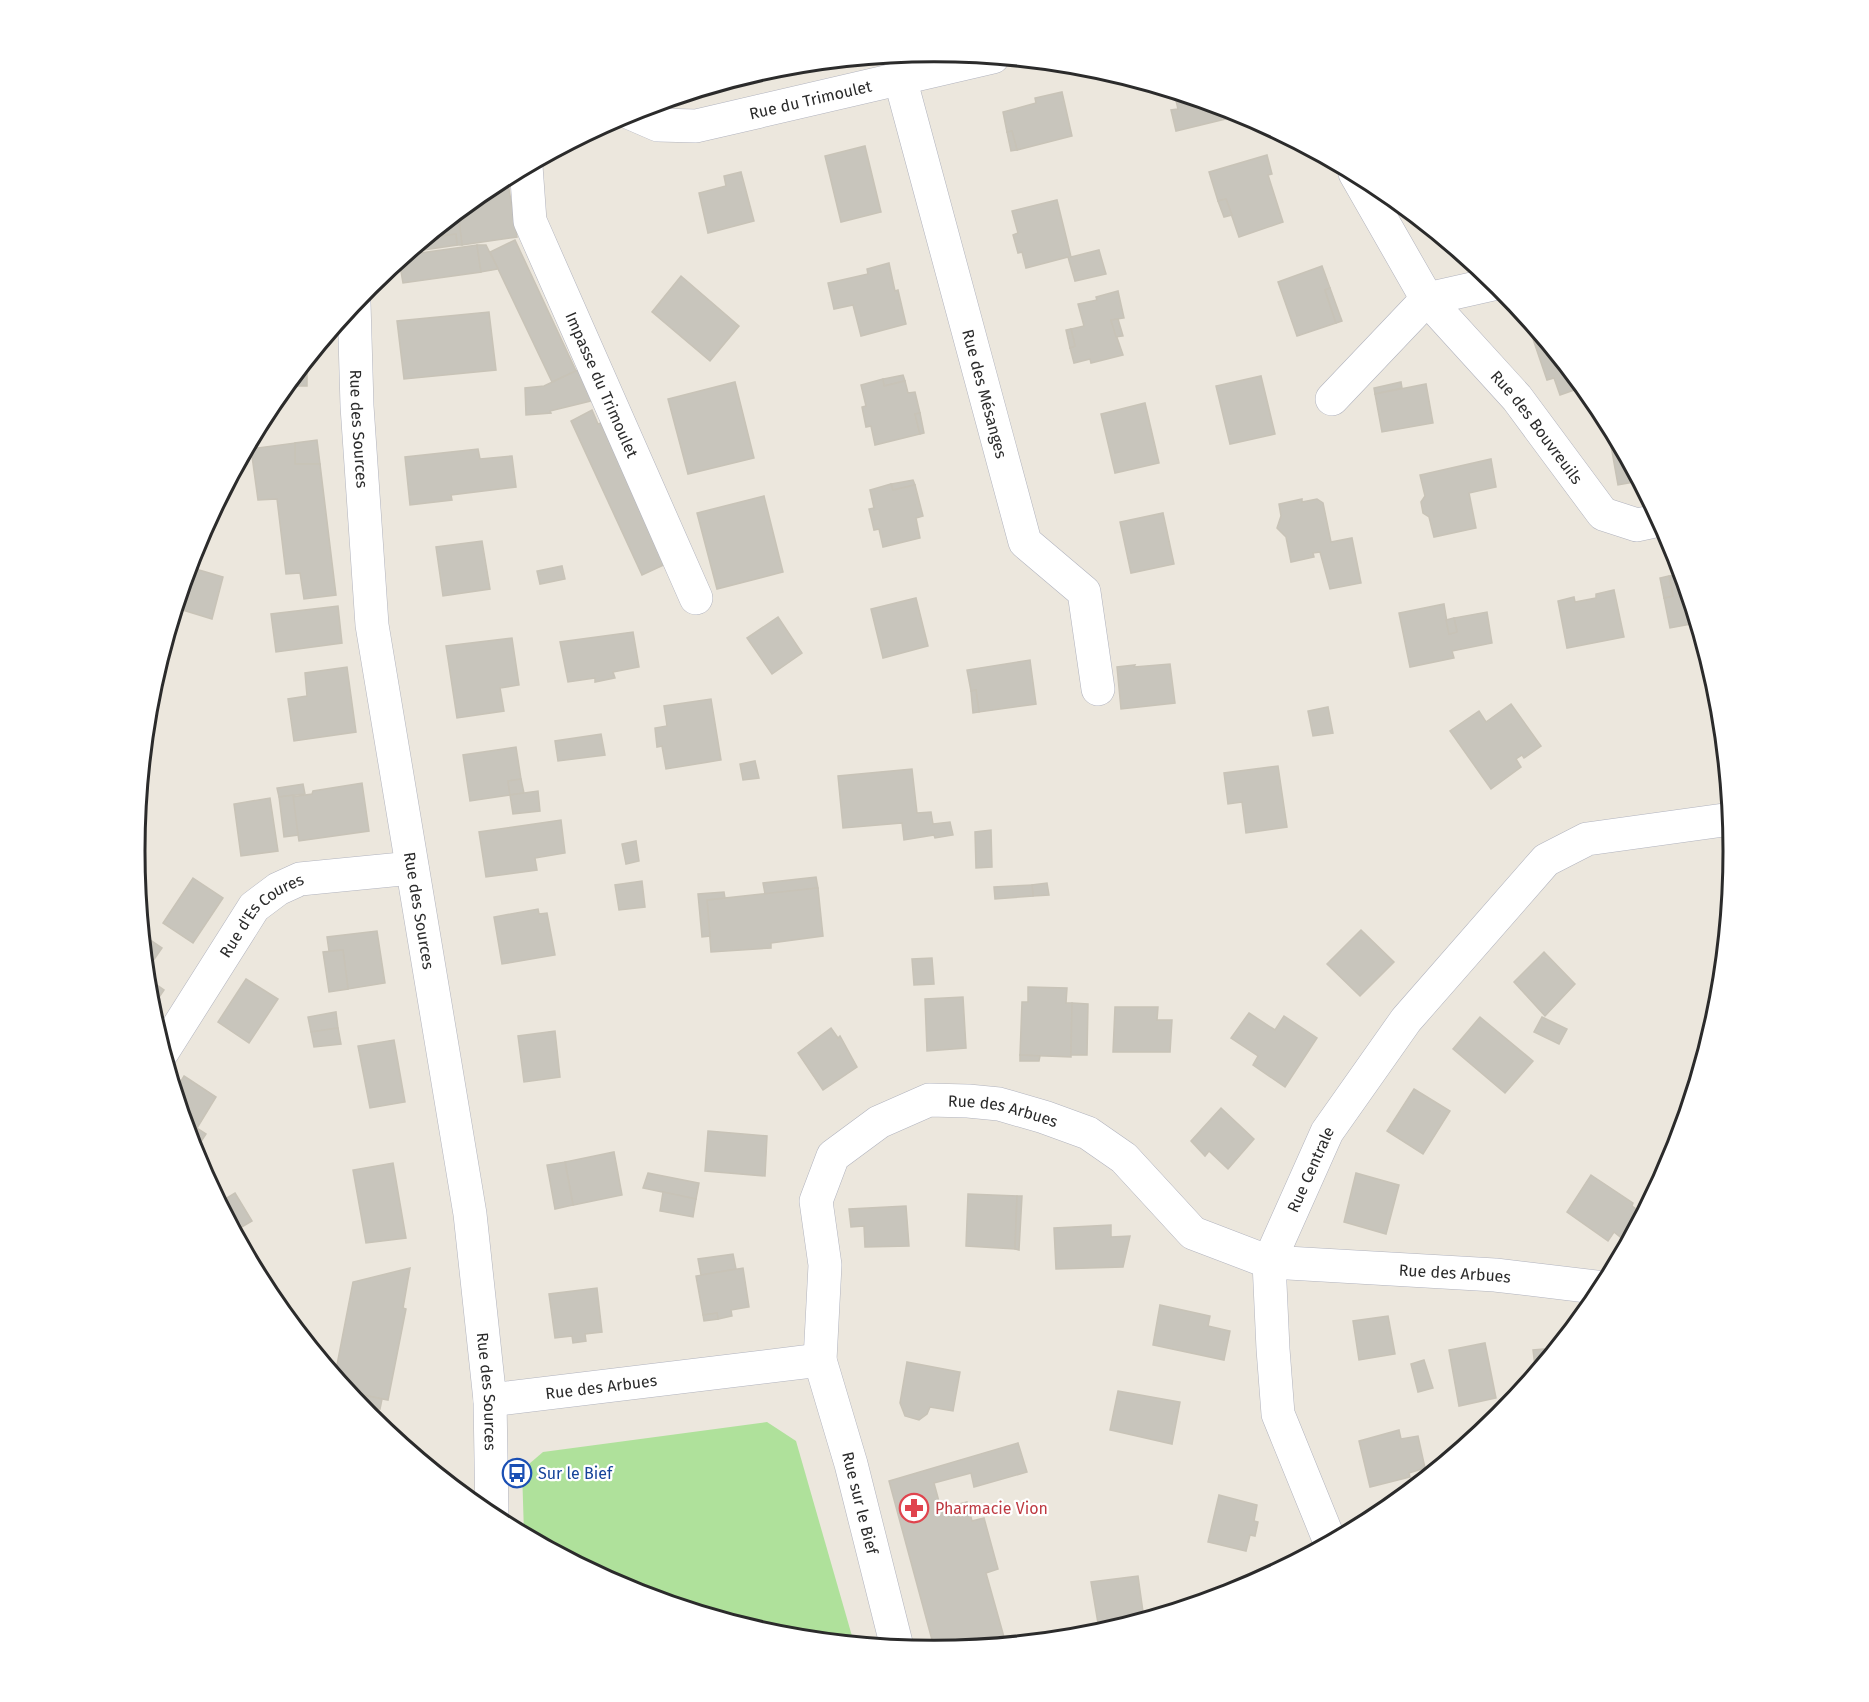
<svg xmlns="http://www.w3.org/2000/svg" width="1869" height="1702" viewBox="0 0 1869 1702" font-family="'Fira Sans',sans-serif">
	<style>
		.green { fill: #afe19b }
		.building { fill: #c8c5bc; stroke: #c8c3b7; stroke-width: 1.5 }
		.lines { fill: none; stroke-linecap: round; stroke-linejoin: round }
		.street-casing { stroke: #b1b3be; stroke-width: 34 }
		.secondary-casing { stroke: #b1b3be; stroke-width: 34 }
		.street { stroke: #fff; stroke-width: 33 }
		.secondary { stroke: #fff; stroke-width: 33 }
		.labels { text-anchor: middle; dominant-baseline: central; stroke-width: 4.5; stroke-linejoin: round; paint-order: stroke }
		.street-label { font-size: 16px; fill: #2b2b2b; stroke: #fff }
		.transit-label { font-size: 16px; fill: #164399; stroke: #fff; text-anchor: start }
		.health-label { font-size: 16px; fill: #be3a42; stroke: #fff; text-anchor: start }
		.rim { fill: none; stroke: #2b2b2b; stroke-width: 3 }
	</style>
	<rect width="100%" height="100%" fill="#ece7dd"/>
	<!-- green -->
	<path class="green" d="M767 1422 796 1441 854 1643 778 1636 628 1590 524 1534 522 1470 543 1452Z"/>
	<!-- building -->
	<g class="building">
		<path d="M1062 92 1072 136 1017 150 1012 131 1007 132 1003 112 1036 103 1035 98Z"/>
		<path d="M1174 92 1227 108 1230 118 1176 131 1171 110 1178 109Z"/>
		<path d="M1012 131 1017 150 1011 151 1007 132Z"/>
		<path d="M865 146 881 212 841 222 825 156Z"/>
		<path d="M1267 155 1272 174 1268 175 1283 222 1239 237 1226 199 1218 201 1209 172Z"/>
		<path d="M741 172 754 221 708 233 699 193 726 186 724 176Z"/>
		<path d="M507 177 517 237 462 245 458 212 490 186Z"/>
		<path d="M1226 199 1232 215 1224 217 1218 201Z"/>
		<path d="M1057 200 1071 257 1099 250 1106 274 1075 281 1068 257 1026 268 1022 252 1018 253 1013 235 1018 233 1012 211Z"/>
		<path d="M458 212 462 245H457L456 234 427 238Z"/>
		<path d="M456 234 457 245 409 252 427 238Z"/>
		<path d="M515 240 576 371 552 382 490 252Z"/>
		<path d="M477 245 481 272 403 283 399 260 406 255Z"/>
		<path d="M477 245H486L498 269 481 272Z"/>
		<path d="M889 263 895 291 898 290 906 324 861 336 853 305 834 309 828 283 868 274 867 269Z"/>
		<path d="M1322 266 1330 288 1325 290 1336 323 1297 336 1278 282Z"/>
		<path d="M681 276 739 326 710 361 652 312Z"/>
		<path d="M1330 288 1342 321 1336 323 1325 290Z"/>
		<path d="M1118 291 1124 318 1111 320 1123 355 1091 363 1090 359 1074 363 1070 348 1075 346 1071 329 1084 326 1078 304 1097 300 1096 297Z"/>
		<path d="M489 312 496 370 404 379 397 321Z"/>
		<path d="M1118 319 1123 336 1116 337 1111 320Z"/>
		<path d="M1071 329 1075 346 1070 348 1066 330Z"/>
		<path d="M1540 334 1583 387 1560 395 1554 378 1547 380 1532 336Z"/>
		<path d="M307 360V386H286Z"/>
		<path d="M580 369 595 400 550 411 551 413 526 415 525 388 544 386Z"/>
		<path d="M903 375 905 381 884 386 883 379Z"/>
		<path d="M1261 376 1275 434 1230 444 1216 386Z"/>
		<path d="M883 379 884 386 905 381 908 393 915 392 920 413 915 414 920 434 875 445 871 426 866 427 862 407 866 406 861 385Z"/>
		<path d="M735 382 754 458 688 474 668 399Z"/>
		<path d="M1401 382 1402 388 1375 394 1374 388Z"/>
		<path d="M1426 384 1433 423 1382 432 1375 394Z"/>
		<path d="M1145 403 1159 463 1115 473 1101 414Z"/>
		<path d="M592 410 598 424 601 423 666 564 642 575 571 421Z"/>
		<path d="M920 413 924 433 920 434 915 414Z"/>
		<path d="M317 440 320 464H295V443Z"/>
		<path d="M295 443V464H320L336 595 304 599 300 573 286 574 277 499 258 500 251 449Z"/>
		<path d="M1620 445 1640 481 1618 485 1611 446Z"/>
		<path d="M478 449 480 459 512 456 516 487 451 495 452 500 410 505 405 457Z"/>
		<path d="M1491 459 1496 487 1469 493 1476 528 1434 537 1429 517 1423 513 1421 502 1425 496 1420 475Z"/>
		<path d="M913 480 915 485 893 490 891 484Z"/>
		<path d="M891 484 893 490 915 485 923 516 916 518 920 538 883 547 879 529 874 530 869 509 874 508 870 490Z"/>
		<path d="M764 496 783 572 717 589 697 513Z"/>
		<path d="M1302 499V502L1317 499 1323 503 1331 542 1352 538 1361 583 1330 589 1320 552 1313 553 1314 557 1291 562 1286 537 1277 528 1281 516 1279 504Z"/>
		<path d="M1163 513 1174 564 1131 573 1120 522Z"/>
		<path d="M482 541 490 589 443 596 436 547Z"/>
		<path d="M562 566 565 579 540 584 537 571Z"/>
		<path d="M189 567 223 577 212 619 176 608Z"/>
		<path d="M1682 574 1697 623 1670 628 1664 598 1673 596 1669 576Z"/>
		<path d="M1669 576 1673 596 1664 598 1660 578Z"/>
		<path d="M1614 590 1624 637 1567 648 1558 601 1574 597 1575 602 1596 598V594Z"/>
		<path d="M916 598 928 646 883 658 871 609Z"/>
		<path d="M1444 604 1449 634 1457 632 1454 618 1487 612 1492 643 1452 651 1454 658 1410 667 1399 613Z"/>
		<path d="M338 606 342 643 276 652 271 614Z"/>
		<path d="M778 617 802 653 772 674 747 638Z"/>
		<path d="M1454 618 1457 632 1449 634 1446 620Z"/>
		<path d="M633 632 639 667 613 672 615 678 595 682V678L568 682 560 642Z"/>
		<path d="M512 638 519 685 500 688 504 711 457 718 446 646Z"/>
		<path d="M1030 660 1036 704 979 712 976 690 971 691 967 670Z"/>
		<path d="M1170 664 1175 703 1121 709 1117 667 1135 665 1134 667Z"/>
		<path d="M347 667 356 732 294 741 288 699 307 696 305 673Z"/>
		<path d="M976 690 979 712 973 713 971 691Z"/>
		<path d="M711 699 721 760 666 769 662 746 657 747 655 728 667 726 664 706Z"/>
		<path d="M1511 704 1541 746 1524 758 1522 755 1516 759 1521 767 1491 789 1450 731 1479 711 1486 722Z"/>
		<path d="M1328 707 1333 733 1313 736 1308 711Z"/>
		<path d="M601 734 605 755 558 761 555 741Z"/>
		<path d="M516 747 521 779 508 781 510 795 470 801 463 755Z"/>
		<path d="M755 761 759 778 743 780 740 764Z"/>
		<path d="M1278 766 1287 827 1246 833 1242 802 1228 804 1224 773Z"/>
		<path d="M912 769 917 813 931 812 933 824 950 822 953 835 935 838 934 835 904 840 902 823 843 828 838 776Z"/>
		<path d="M521 779 524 793 510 795 508 781Z"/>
		<path d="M362 783 369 831 299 841 292 797 312 794 313 791Z"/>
		<path d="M303 784 305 794 279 797 277 788Z"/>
		<path d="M538 791 540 811 513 814 510 795Z"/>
		<path d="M293 795 298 835 284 837 279 797Z"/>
		<path d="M270 798 278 851 241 856 234 804Z"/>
		<path d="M561 820 565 853 535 858 537 870 486 877 479 832Z"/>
		<path d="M991 830 992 867 976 868 975 832Z"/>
		<path d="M636 841 639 861 626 864 622 844Z"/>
		<path d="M816 877 818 888 765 894 763 883Z"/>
		<path d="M193 878 223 898 193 943 163 923Z"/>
		<path d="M642 881 645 907 619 910 615 885Z"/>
		<path d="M1047 883 1049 895 1033 896 1032 885Z"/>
		<path d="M1032 885 1033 896 995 899 994 887Z"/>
		<path d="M818 888 823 936 771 943V948L711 952 707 900Z"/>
		<path d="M724 892 725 898 707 900 710 936 702 937 698 894Z"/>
		<path d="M538 909 539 914 547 913 555 955 502 964 494 917Z"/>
		<path d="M1361 930 1394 962 1360 996 1327 964Z"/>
		<path d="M377 931 385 983 348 989 343 950 329 951 327 937Z"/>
		<path d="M143 935 162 948 153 961 145 955Z"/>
		<path d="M343 950 348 989 329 992 323 952Z"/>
		<path d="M1544 952 1575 984 1545 1016 1514 982Z"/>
		<path d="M932 958 934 984 914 985 912 959Z"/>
		<path d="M147 978 164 990 151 1009 150 1007Z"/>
		<path d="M246 979 278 999 249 1043 218 1022Z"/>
		<path d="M1028 987 1067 988 1066 1003H1072L1071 1057 1020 1055 1022 1002H1028Z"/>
		<path d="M963 997 966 1048 927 1051 925 999Z"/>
		<path d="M1072 1003 1088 1004 1087 1055H1071Z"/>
		<path d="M1115 1007H1158L1157 1020H1172L1170 1052H1113Z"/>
		<path d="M336 1012 338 1028 311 1032 308 1017Z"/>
		<path d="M1249 1013 1275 1030 1284 1016 1317 1038 1285 1087 1253 1065 1258 1056 1231 1038Z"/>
		<path d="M1480 1017 1533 1061 1505 1093 1453 1049Z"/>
		<path d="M1542 1017 1567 1029 1559 1044 1534 1032Z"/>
		<path d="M338 1028 341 1044 314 1047 311 1032Z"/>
		<path d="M831 1028 838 1038 840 1036 857 1067 823 1090 798 1053Z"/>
		<path d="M555 1031 560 1077 524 1082 518 1036Z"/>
		<path d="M394 1040 405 1102 370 1108 358 1046Z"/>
		<path d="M1020 1055 1040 1056 1039 1061H1020Z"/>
		<path d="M184 1076 216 1097 197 1128 206 1134 198 1146 191 1142 175 1091Z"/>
		<path d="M1414 1089 1450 1111 1423 1154 1387 1131Z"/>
		<path d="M1221 1108 1254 1139 1228 1169 1209 1151 1205 1156 1191 1141Z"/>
		<path d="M708 1131 767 1136 765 1176 705 1171Z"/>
		<path d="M614 1152 622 1195 573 1205 565 1162Z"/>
		<path d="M565 1162 573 1205 555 1209 547 1165Z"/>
		<path d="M393 1163 406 1238 366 1243 353 1170Z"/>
		<path d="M648 1173 699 1183 696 1199 643 1188Z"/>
		<path d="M1356 1173 1399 1185 1386 1234 1344 1222Z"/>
		<path d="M1591 1175 1633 1203 1632 1206 1643 1214 1625 1241 1614 1232 1608 1241 1567 1212Z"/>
		<path d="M663 1192 696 1199 693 1217 660 1211Z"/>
		<path d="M235 1193 252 1221 235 1231 220 1202Z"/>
		<path d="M968 1194 1017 1196 1015 1249 966 1246Z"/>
		<path d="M1017 1196H1022L1019 1250 1015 1249Z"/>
		<path d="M906 1206 909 1246 865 1247 864 1226 851 1227 849 1209Z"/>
		<path d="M1111 1225V1237L1130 1236 1123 1267 1056 1269 1054 1228Z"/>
		<path d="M733 1254 736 1269 701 1275 698 1259Z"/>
		<path d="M410 1268 403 1308 406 1309 388 1400 348 1392 335 1375 353 1282Z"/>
		<path d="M743 1268 749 1307 731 1310 732 1316 718 1319 717 1313 703 1315 696 1276Z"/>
		<path d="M597 1288 602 1332 585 1334 586 1341 573 1343 572 1336 555 1338 549 1294Z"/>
		<path d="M1160 1305 1210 1316 1208 1326 1230 1331 1224 1360 1153 1345Z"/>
		<path d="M717 1313 718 1319 704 1321 703 1315Z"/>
		<path d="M1388 1316 1395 1354 1359 1360 1353 1321Z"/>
		<path d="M1485 1343 1496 1398 1459 1406 1449 1350Z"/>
		<path d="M1557 1348 1536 1374 1533 1350Z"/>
		<path d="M1424 1360 1433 1388 1418 1392 1411 1364Z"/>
		<path d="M907 1362 960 1372 953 1411 930 1407 927 1414 919 1420 905 1416 900 1403Z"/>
		<path d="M1118 1391 1180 1402 1172 1444 1110 1430Z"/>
		<path d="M348 1392 382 1399 380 1409 359 1404Z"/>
		<path d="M1399 1430 1401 1439 1418 1436 1425 1468 1409 1473 1410 1477 1370 1487 1359 1441Z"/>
		<path d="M1018 1443 1027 1472 974 1487 971 1473 934 1483 941 1509 967 1502 972 1521 984 1518 998 1569 986 1573 1006 1644 935 1651 889 1481Z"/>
		<path d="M1219 1495 1257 1505 1254 1521 1258 1522 1255 1536 1250 1535 1246 1551 1208 1542Z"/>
		<path d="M1138 1576 1144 1619 1099 1629 1091 1582Z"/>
	</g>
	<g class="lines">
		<!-- street casing -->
		<g class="street-casing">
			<g id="street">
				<path id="s1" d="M900 78 1025 542 1084 592 1098 689"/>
				<path id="s2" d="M628 112 658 125 696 126 993 57"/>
				<path id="s3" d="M526 166 530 221 696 598"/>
				<path id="s4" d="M1355 173 1427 299 1517 398 1603 514 1637 525 1660 520"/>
				<path d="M1427 299 1498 283"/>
				<path d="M1332 399 1427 299"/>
				<path id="s5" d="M163 1051 254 907 278 889 300 879 412 868"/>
				<path id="s6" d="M490 1400 820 1360"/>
				<path id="s7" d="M1330 1542 1278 1414 1273 1349 1269 1262 1327 1132 1406 1020 1546 860 1587 839 1731 819"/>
				<path id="s8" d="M897 1647 851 1464 820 1360 825 1265 816 1201 833 1156 879 1122 929 1100 968 1101 999 1104 1044 1117 1088 1133 1124 1158 1193 1233 1269 1262 1495 1275 1604 1288"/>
			</g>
		</g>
		<!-- secondary casing -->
		<g class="secondary-casing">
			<g id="secondary">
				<path id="s9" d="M354 303 357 406 372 625 470 1214 490 1400 492 1517"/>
			</g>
		</g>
		<!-- street -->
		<use href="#street" class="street"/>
		<!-- secondary -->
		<use href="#secondary" class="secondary"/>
	</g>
	<!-- icons -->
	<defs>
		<g id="bus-ring" transform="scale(1.5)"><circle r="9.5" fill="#fff" stroke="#1a4fb4" stroke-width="1.5"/><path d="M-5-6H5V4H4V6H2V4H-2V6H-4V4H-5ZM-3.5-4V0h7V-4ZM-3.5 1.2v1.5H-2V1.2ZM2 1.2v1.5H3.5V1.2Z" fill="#1a4fb4"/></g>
		<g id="pharmacy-ring" transform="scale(1.5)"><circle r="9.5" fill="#fff" stroke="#e0444e" stroke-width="1.5"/><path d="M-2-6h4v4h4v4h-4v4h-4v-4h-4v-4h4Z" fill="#e0444e"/></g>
	</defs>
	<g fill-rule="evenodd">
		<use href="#bus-ring" x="517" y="1473"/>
		<use href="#pharmacy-ring" x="914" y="1508"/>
	</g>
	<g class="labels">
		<!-- street labels -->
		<g class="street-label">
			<text stroke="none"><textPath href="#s2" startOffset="188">Rue du Trimoulet</textPath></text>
			<text stroke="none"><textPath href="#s3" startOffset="234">Impasse du Trimoulet</textPath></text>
			<text stroke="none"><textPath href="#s1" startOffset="327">Rue des Mésanges</textPath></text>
			<text stroke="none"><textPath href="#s4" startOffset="314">Rue des Bouvreuils</textPath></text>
			<text stroke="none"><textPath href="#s9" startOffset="126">Rue des Sources</textPath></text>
			<text stroke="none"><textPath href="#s9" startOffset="612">Rue des Sources</textPath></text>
			<text stroke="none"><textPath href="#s5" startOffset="170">Rue d'Es Coures</textPath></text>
			<text stroke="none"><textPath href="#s8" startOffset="692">Rue des Arbues</textPath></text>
			<text stroke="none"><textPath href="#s7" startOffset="392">Rue Centrale</textPath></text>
			<text stroke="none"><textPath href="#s8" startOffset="1194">Rue des Arbues</textPath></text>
			<text stroke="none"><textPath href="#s6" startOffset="112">Rue des Arbues</textPath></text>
			<text stroke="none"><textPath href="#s9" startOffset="1098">Rue des Sources</textPath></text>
			<text transform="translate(860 1503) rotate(76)">Rue sur le Bief</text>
		</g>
		<!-- transit labels -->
		<g class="transit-label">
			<text x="538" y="1473">Sur le Bief</text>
		</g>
		<!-- health labels -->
		<g class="health-label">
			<text x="935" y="1508">Pharmacie Vion</text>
		</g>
	</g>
	<!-- crop -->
	<path d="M0 0H1869V1702H0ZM145 851a789 789 0 1 1 1578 0a789 789 0 1 1-1578 0Z" fill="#fff" fill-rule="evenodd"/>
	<path class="rim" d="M145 851a789 789 0 1 1 1578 0a789 789 0 1 1-1578 0Z"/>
</svg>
